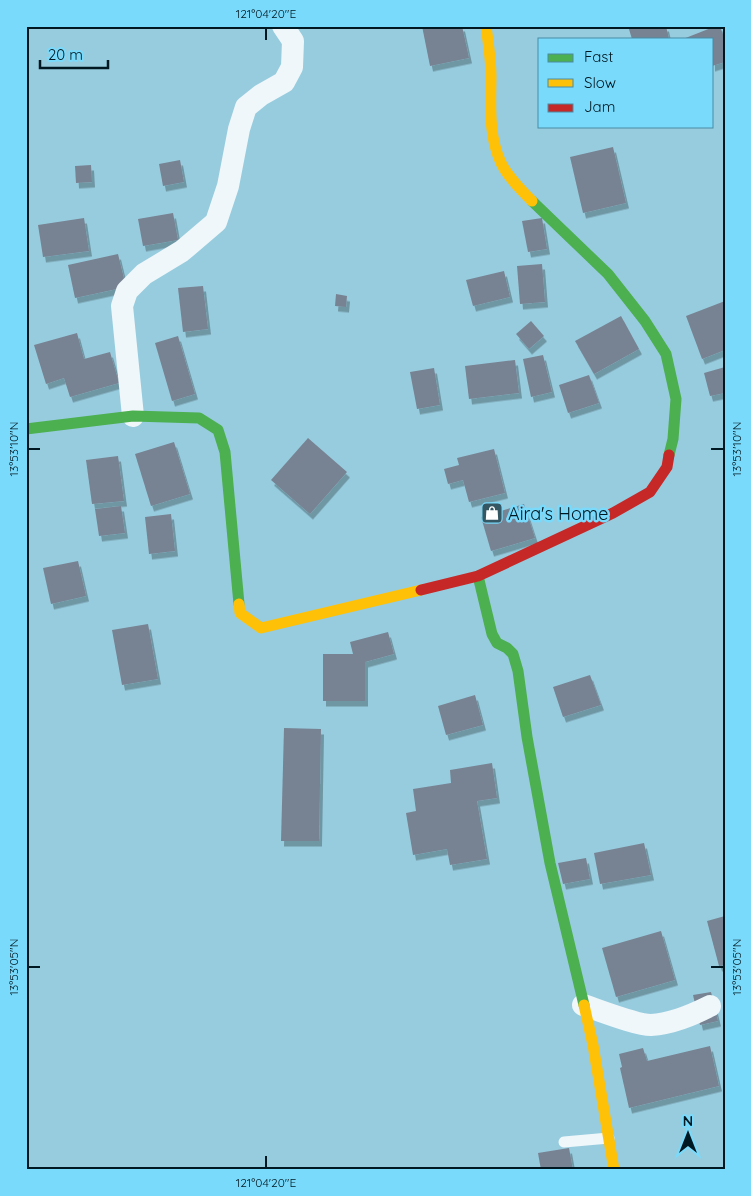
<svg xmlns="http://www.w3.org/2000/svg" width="751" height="1196" viewBox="0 0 751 1196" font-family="Quicksand,sans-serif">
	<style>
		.building { fill: #778393; filter: url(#shadow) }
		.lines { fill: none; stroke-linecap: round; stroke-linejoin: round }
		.lane { stroke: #eff7fa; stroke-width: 11 }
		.street { stroke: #eff7fa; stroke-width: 22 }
		.fast { stroke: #4caf50; stroke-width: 11 }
		.slow { stroke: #ffc107; stroke-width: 11 }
		.jam { stroke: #c62828; stroke-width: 11 }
		.ticks { fill: none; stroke: #001821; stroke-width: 2 }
		.labels { text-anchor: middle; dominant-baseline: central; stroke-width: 5; stroke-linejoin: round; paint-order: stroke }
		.poi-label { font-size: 18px; fill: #001821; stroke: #7adafb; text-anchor: start }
		.neatline { fill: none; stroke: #001821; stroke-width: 2 }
		.ticks-label { font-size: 12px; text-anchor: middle; fill: #001821 }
	</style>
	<defs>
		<filter id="shadow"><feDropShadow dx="3" dy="5.5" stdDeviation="0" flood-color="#0004"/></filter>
	</defs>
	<rect width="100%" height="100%" fill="#97ccde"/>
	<!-- building -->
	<g class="building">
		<path d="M422 26H462L469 58 430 66Z"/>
		<path d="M628 26H666L669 39H632Z"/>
		<path d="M716 26H720L725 40V62L712 66V39H683Z"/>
		<path d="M613 147 626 203 583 213 570 157Z"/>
		<path d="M180 160 184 182 163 186 159 164Z"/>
		<path d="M91 165 92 182 76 183 75 166Z"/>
		<path d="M173 213 178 240 143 246 138 219Z"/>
		<path d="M84 218 89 251 43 257 38 225Z"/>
		<path d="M542 218 547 249 528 252 522 221Z"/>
		<path d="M118 254 126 287 75 298 68 265Z"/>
		<path d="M542 264 545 302 520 304 517 266Z"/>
		<path d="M504 271 510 297 473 306 466 280Z"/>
		<path d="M203 286 208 329 183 332 178 288Z"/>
		<path d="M336 294 347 296 346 307 335 306Z"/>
		<path d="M725 301V350L702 359 686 316Z"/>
		<path d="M621 316 639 349 594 374 575 341Z"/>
		<path d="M531 321 544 336 529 349 516 334Z"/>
		<path d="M77 333 84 359 110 352 119 383 70 397 64 378 46 384 34 345Z"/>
		<path d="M178 336 195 394 172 401 155 343Z"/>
		<path d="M543 355 552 392 531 397 523 359Z"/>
		<path d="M515 360 519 393 469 399 465 366Z"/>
		<path d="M725 367V393L710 396 704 373Z"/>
		<path d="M434 368 440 405 417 409 410 372Z"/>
		<path d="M589 375 599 403 568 413 559 385Z"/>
		<path d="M308 438 347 472 310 514 271 480Z"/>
		<path d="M174 442 190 494 151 506 135 454Z"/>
		<path d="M494 449 505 493 469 502 463 480 448 484 444 469 459 465 457 458Z"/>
		<path d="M118 456 124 501 92 504 86 460Z"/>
		<path d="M524 504 535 538 491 551 481 517Z"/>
		<path d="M121 506 125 533 99 536 95 509Z"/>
		<path d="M171 514 175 551 149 554 145 517Z"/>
		<path d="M78 561 86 596 51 604 43 568Z"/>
		<path d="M148 624 158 679 122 685 112 630Z"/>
		<path d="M388 632 394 654 365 662V701H323V654H353L350 642Z"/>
		<path d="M590 675 601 705 563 717 553 687Z"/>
		<path d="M475 695 483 725 446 735 438 706Z"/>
		<path d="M284 728 321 729 319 841H281Z"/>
		<path d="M492 763 497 798 477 801 487 859 450 865 447 849 413 855 406 813 416 811 413 789 451 783 450 770Z"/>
		<path d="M644 843 651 875 600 884 594 853Z"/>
		<path d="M586 858 590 879 563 884 558 863Z"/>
		<path d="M725 916V965L719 966 707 921Z"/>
		<path d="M661 931 675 980 616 997 602 948Z"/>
		<path d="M711 992 718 1021 700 1025 693 995Z"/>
		<path d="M710 1046 719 1086 629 1108 620 1068 622 1067 619 1054 643 1048 647 1061Z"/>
		<path d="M569 1148 573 1170H541L538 1153Z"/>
	</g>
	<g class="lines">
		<!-- lane -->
		<path class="lane" d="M564 1142 609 1138"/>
		<!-- street -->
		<g class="street">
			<path d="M133 416 122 306 127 291 144 274 182 251 216 222 228 186 239 129 246 107 261 95 284 82 292 67 293 41 283 26"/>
			<path d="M583 1005C599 1010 636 1025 651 1025 672 1024 692 1015 710 1006"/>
		</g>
		<!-- fast -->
		<g class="fast">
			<path d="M532 201 608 274 645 321 666 354 676 399 673 439 669 455"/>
			<path d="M26 429 133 416 199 418 218 430 225 452 239 604"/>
			<path d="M478 576 492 634 497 643 507 648 513 654 518 671 527 737 550 863 584 1005"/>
		</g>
		<!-- slow -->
		<g class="slow">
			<path d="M486 26C488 42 491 59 491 76 491 105 488 135 501 163 508 177 521 190 532 201"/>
			<path d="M239 604 240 613 261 628 421 590"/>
			<path d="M584 1005 593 1045 614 1170"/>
		</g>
		<!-- jam -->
		<path class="jam" d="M421 590 478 576 613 513 650 492 667 467 669 455"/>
	</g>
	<!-- ticks -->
	<path class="ticks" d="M266 28V40M28 449H40M711 449H724M28 967H40M711 967H724M266 1156V1168"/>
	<!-- icons -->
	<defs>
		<g id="shop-square" transform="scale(1.125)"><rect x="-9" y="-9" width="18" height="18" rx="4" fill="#355763" stroke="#7adafb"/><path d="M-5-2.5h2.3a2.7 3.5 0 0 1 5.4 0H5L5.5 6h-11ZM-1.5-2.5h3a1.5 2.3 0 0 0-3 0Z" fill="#fff"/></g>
	</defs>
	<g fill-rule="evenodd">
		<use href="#shop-square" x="492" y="513"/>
	</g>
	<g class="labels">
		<!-- poi labels -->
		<g class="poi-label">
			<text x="508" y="513">Aira's Home</text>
		</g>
	</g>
	<!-- border -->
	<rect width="751" height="1196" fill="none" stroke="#7adafb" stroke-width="55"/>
	<!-- legend -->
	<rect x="538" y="38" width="175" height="90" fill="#7adafb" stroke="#498ca4"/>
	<rect x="548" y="54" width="25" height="8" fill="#4caf50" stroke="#498ca4"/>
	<text x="584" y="62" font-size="15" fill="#001821">Fast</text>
	<rect x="548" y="79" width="25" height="8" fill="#ffc107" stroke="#498ca4"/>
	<text x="584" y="88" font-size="15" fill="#001821">Slow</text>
	<rect x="548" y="104" width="25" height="8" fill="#c62828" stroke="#498ca4"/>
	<text x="584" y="112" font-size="15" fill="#001821">Jam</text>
	<!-- north arrow -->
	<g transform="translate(688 1134)" stroke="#7adafb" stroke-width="4" paint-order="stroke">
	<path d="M0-4L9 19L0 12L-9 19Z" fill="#001821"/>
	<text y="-8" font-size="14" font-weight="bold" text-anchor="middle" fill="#001821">N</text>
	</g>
	<!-- scale -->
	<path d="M40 60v8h68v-8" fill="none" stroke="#001821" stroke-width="2.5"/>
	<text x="48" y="60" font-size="15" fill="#001821" stroke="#7adafb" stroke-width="4" paint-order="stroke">20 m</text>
	<rect x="28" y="28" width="696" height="1140" class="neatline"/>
	<g class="ticks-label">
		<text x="266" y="18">121°04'20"E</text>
		<text transform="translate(14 449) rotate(-90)" y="4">13°53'10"N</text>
		<text transform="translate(737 449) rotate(-90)" y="4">13°53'10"N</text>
		<text transform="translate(14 967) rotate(-90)" y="4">13°53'05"N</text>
		<text transform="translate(737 967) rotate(-90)" y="4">13°53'05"N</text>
		<text x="266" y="1187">121°04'20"E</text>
	</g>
</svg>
